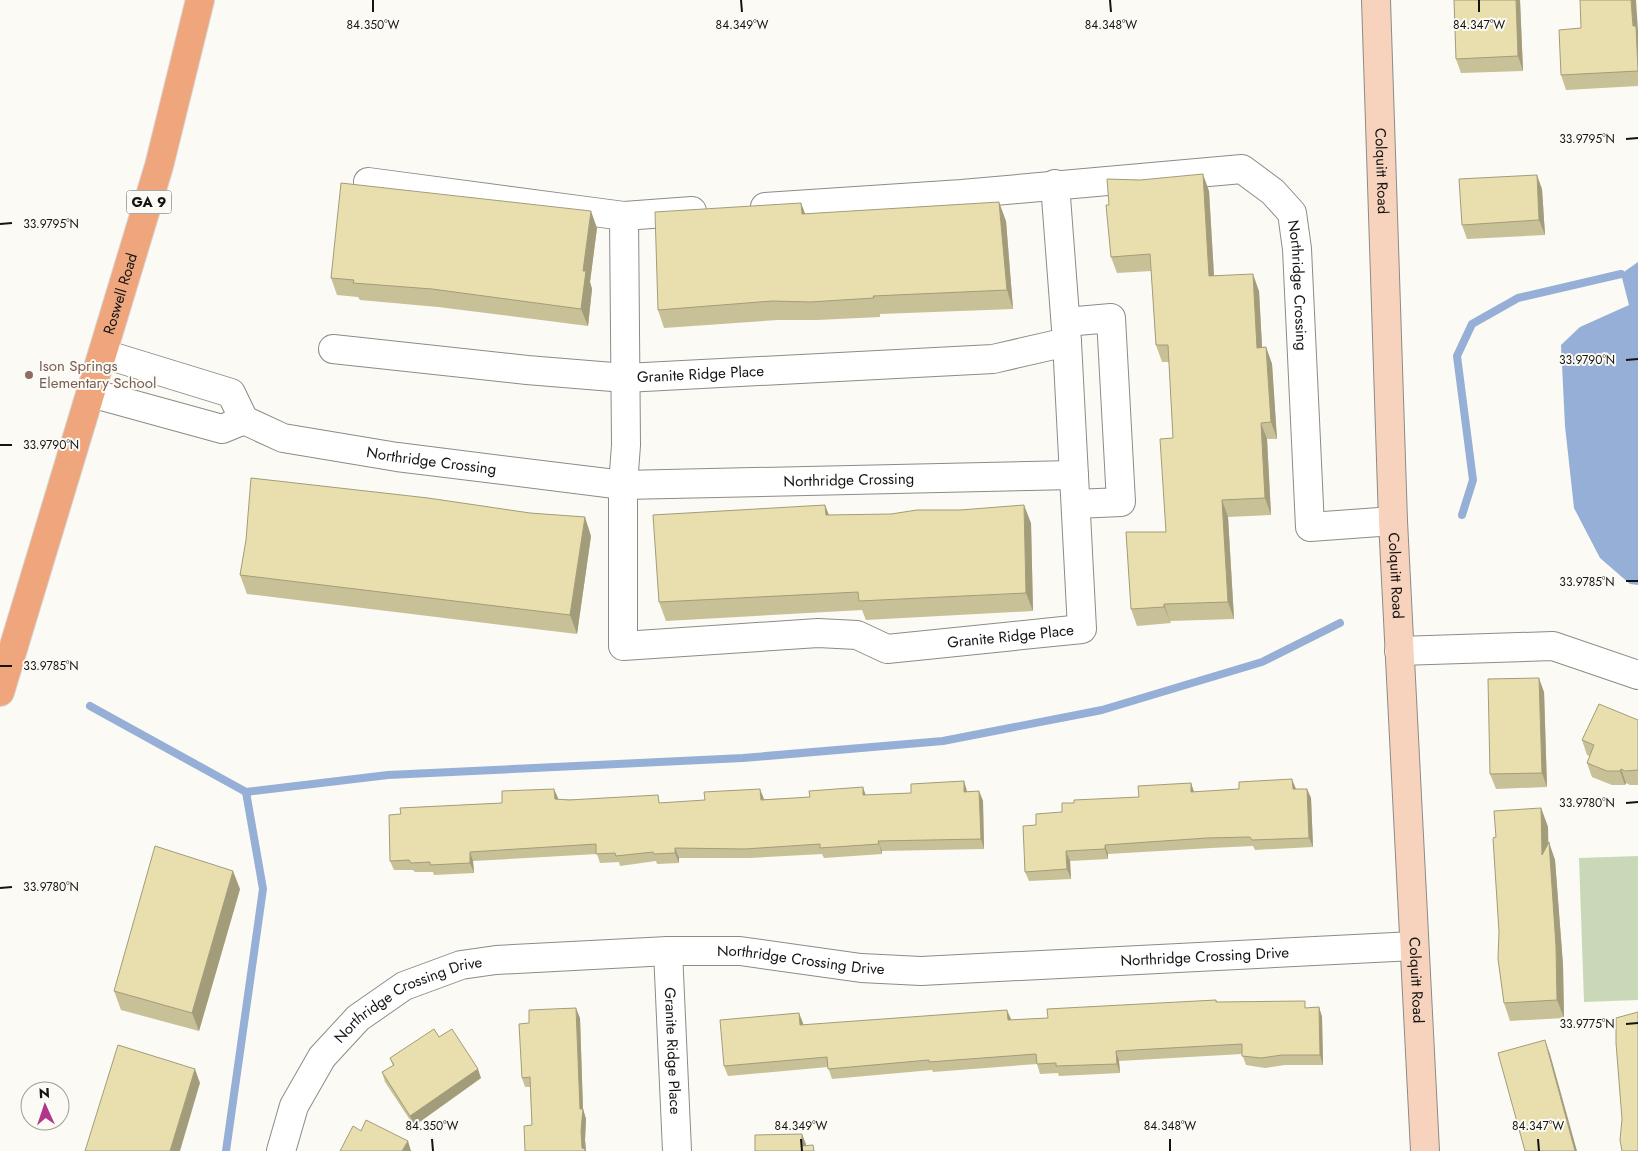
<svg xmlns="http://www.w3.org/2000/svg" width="1638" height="1151" viewBox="0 0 1638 1151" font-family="Jost,sans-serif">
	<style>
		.green { fill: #c9d9b8 }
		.water { fill: #96afd7 }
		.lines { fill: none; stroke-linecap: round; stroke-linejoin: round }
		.stream { stroke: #96afd7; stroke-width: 8 }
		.street-casing { stroke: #8c8b86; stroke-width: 30 }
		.secondary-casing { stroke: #8c8b86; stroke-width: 30 }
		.primary-casing { stroke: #d5d5d4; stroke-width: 30 }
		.street { stroke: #fff; stroke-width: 28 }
		.secondary { stroke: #f7d3be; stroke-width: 28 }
		.primary { stroke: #efa67d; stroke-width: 28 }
		.wall { fill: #c8c096 }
		.shaded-wall { fill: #a39c7a }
		.building { fill: #e9dfae; stroke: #a39c7a }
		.ticks { fill: none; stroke: #141412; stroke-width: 2 }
		.education-dot { fill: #8d6e63; stroke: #fbfaf4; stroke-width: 2 }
		.labels { text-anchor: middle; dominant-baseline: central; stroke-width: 4; stroke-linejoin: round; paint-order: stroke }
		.shield { fill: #fbfaf4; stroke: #595956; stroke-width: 1 }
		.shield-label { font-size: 14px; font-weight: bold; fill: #141412 }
		.street-label { font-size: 15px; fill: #141412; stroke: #fbfaf4 }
		.education-label { font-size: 15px; fill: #785e54; stroke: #fbfaf4; text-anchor: start }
		.ticks-label { font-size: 12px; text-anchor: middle; fill: #141412; stroke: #fbfaf4; stroke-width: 4; stroke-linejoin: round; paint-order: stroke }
	</style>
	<rect width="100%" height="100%" fill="#fbfaf4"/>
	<!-- green -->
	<path class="green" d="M1638 856V1000L1584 1002 1579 858Z"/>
	<!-- water -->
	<path class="water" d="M1638 262V585L1630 584 1600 558 1574 508 1565 426 1561 345 1580 327 1629 305 1621 274Z"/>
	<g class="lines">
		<!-- stream -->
		<g class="stream">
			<path d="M1462 515 1473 480 1457 356 1472 324 1518 298 1621 274"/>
			<path d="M90 706 246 792 388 775 743 758 943 741 1102 710 1262 662 1340 623"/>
			<path d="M226 1151 263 889 246 792"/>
		</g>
		<!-- street casing -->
		<g class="street-casing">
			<g id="street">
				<path d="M368 182 624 216"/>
				<path id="s1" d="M765 207 962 194 1242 169 1273 192 1292 213 1297 249 1310 527 1393 521"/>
				<path id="s2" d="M692 211 624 216 626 445 623 485V646L818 633 857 635 887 649 1082 629 1067 342 1055 184"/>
				<path d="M1066 322 1111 318 1121 502 1076 504"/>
				<path id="s3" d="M333 349 527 370 625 378 993 359 1067 342"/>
				<path id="s4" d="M104 354 231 393 244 420 283 438 397 457 623 485 1074 475"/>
				<path d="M91 393 222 429 244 420"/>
				<path d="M1399 651 1553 646 1638 675"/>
				<path id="s5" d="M668 951 677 1151"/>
				<path id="s6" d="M281 1151 294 1106 322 1057 358 1018 404 986 461 965 496 960 668 951H740L861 968 921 971 1414 946"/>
			</g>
		</g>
		<!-- secondary casing -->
		<g class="secondary-casing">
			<g id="secondary">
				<path id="s7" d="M1376 0 1393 521 1425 1151"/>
			</g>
		</g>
		<!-- primary casing -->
		<g class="primary-casing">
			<g id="primary">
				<path id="s8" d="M0 692 159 166 200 0"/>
			</g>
		</g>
		<!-- street -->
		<use href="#street" class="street"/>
		<!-- secondary -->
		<use href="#secondary" class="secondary"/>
		<!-- primary -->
		<use href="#primary" class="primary"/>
	</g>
	<!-- wall -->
	<g class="wall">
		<path d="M1454 0H1520L1523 71 1461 73 1456 59Z"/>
		<path d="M1637 29 1638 31V86L1566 90 1561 75Z"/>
		<path d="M1542 189 1545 235 1467 239 1462 225Z"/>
		<path d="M1209 191 1214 276 1259 291 1262 347H1266L1272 364 1277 439H1267L1271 515 1228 517 1234 619 1170 621 1171 623 1137 626 1131 609 1166 532 1173 438 1169 362H1162L1156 345 1151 271 1117 273 1111 257Z"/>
		<path d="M805 214 1006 221 1013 309 880 314V317L817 320H778L664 328 658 310Z"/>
		<path d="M597 228 590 282 592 289 588 326 438 307 360 300 358 297 337 295 331 278Z"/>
		<path d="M825 505 829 515 1031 523 1033 611 866 620 862 610 666 621 659 602Z"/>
		<path d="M591 536 577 634 247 594 240 575 246 540Z"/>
		<path d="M1544 692 1547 787 1496 789 1490 774Z"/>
		<path d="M1638 720V785H1630L1626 783 1625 785H1612L1592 777 1587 763 1590 756 1587 755 1582 740Z"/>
		<path d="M1191 783 1194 792 1307 789 1311 798 1313 847 1255 850 1253 846 1211 848 1108 854V859L1070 861 1071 879 1029 881 1025 872 1036 825 1062 812 1139 797Z"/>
		<path d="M979 791 983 801 984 849 882 851V854L824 858 822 854 749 858H679V863L657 864 656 861 620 866 619 862 600 863 597 854 473 861 474 873 434 875 433 872H415L413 870H394L390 861 401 814 502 803 558 799 661 803Z"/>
		<path d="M1541 808 1548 827V842L1555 860 1563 965 1564 1018 1510 1021 1504 1003 1499 932 1496 837Z"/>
		<path d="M240 889 199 1031 121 1010 114 991Z"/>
		<path d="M1216 1000 1217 1002 1308 1008 1319 1007 1322 1017 1323 1065H1285L1265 1068 1246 1065 1242 1054 1119 1061 1120 1073 1059 1076 1058 1073 1040 1074 1037 1064 933 1072 932 1070 832 1079 828 1067 728 1076 724 1066 803 1023V1025L1011 1020 1048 1018Z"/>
		<path d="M580 1018 583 1109 586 1119 585 1140 586 1151H525L532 1125 530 1087H525L522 1078 529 1023Z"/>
		<path d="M439 1037 481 1078 414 1126 385 1082 382 1072 393 1066 390 1058Z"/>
	</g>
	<!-- shaded-wall -->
	<g class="shaded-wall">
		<path d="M1516 0H1520L1523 71 1518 56Z"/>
		<path d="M1631 0H1636L1638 31V61L1633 26Z"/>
		<path d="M1203 174 1209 191 1215 293 1209 276Z"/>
		<path d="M1537 175 1542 189 1545 235 1539 220Z"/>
		<path d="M999 202 1006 221 1013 309 1007 290Z"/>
		<path d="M801 203 808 221 802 214Z"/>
		<path d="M591 211 597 228 590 282 592 289 588 326 581 309 583 271Z"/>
		<path d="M1253 274 1259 291 1263 364 1257 348Z"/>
		<path d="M1266 347 1272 364 1277 439 1271 422Z"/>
		<path d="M1261 423 1267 439 1271 515 1265 498Z"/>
		<path d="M1222 500 1228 517 1234 619 1228 602Z"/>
		<path d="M825 505 832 524 826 515Z"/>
		<path d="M1024 505 1031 523 1033 611 1026 593Z"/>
		<path d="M585 517 591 536 577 634 570 615Z"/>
		<path d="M1164 604 1170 621 1171 623 1164 607Z"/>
		<path d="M1539 678 1544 692 1547 787 1542 773Z"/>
		<path d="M1621 769 1626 783 1625 785 1620 771Z"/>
		<path d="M1292 779 1296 789H1293Z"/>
		<path d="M964 781 967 791 968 802 964 792Z"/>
		<path d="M1191 783 1194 792H1191Z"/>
		<path d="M863 787 866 796 863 795Z"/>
		<path d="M554 789 558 798V808L555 799Z"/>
		<path d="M760 789 764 799 761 800Z"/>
		<path d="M1307 789 1311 798 1313 847 1309 838Z"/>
		<path d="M979 791 983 801 984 849 981 839Z"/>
		<path d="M1541 808 1548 827 1549 874 1542 855Z"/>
		<path d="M878 841 882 851V854L879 844Z"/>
		<path d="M1549 842 1555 860 1563 965 1564 1018 1557 1000Z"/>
		<path d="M1105 845 1108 854V859L1105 849Z"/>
		<path d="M675 848 679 858V863L675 853Z"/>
		<path d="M1066 851 1070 861 1071 879 1067 869Z"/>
		<path d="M470 852 473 861 474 873 470 863Z"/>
		<path d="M233 871 240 889 199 1031 192 1013Z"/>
		<path d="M1319 1007 1322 1017 1323 1065 1320 1055Z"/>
		<path d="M576 1008 580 1018 583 1110V1109L586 1119 585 1140 586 1151H583L582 1148 580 1109Z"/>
		<path d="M1007 1010 1011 1019V1030L1008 1020Z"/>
		<path d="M799 1013 803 1023 804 1034 800 1025Z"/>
		<path d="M1545 1040 1550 1054 1577 1151H1575Z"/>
		<path d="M1116 1051 1119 1061 1120 1073 1117 1064Z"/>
		<path d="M195 1069 200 1083 180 1151H170Z"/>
		<path d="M478 1069 481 1078 414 1126 410 1116Z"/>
		<path d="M802 1134 806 1144V1151L802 1146Z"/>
		<path d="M408 1141 411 1151H402Z"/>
	</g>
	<!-- building -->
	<g class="building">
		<path d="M1454 0H1516L1518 56 1456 59Z"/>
		<path d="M1580 0H1631L1633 26H1636L1638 71 1561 75 1559 30 1581 28Z"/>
		<path d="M1203 174 1209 276 1253 274 1257 348 1266 347 1271 422 1261 423 1265 498 1222 500 1228 602 1164 604V607L1131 609 1126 532H1166L1160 439 1173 438 1168 345H1156L1150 254 1111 257 1106 205H1109L1107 179 1140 180Z"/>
		<path d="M1537 175 1539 220 1462 225 1459 179Z"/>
		<path d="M341 183 591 211 583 271H586L581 309 432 289 353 283 354 280 331 278Z"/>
		<path d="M999 202 1007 290 873 296 874 298 810 302 772 301 658 310 655 212 801 203 802 214Z"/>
		<path d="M251 478 428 498 530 513 585 517 570 615 240 575 246 540Z"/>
		<path d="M825 505 826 515 891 514 917 510H960L1024 505 1026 593 859 601 858 592 659 602 653 515Z"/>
		<path d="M1539 678 1542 773 1490 774 1488 679Z"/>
		<path d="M1599 704 1638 720V770L1625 771 1621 769 1620 771H1607L1587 763 1594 745 1582 740Z"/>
		<path d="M1292 779 1293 789H1307L1309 838 1252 840 1250 837 1207 838 1105 845V849L1066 851 1067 869 1025 872 1023 826 1036 825V814L1062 812V803H1074V800L1139 797 1138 786 1191 783V792L1239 789V782Z"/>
		<path d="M964 781V792L979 791 981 839 878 841 879 844 820 848V844L745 849 675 848V853L654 854 653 852 616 856 615 853 596 854V844L470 852V863L430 865V862L411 863 409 860 390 861 389 815 401 814 400 808 502 803V791L554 789 555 799 569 800 658 795 659 803 705 800 704 792 760 789 761 800 810 797 809 791 863 787V795L911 793V784Z"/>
		<path d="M1541 808 1542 855 1549 842 1556 946 1557 1000 1504 1003 1498 959 1499 932 1493 838 1496 837 1494 811Z"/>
		<path d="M155 846 233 871 192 1013 114 991Z"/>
		<path d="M1216 1000V1002L1305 1001V1008L1319 1007 1320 1055H1282L1261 1058 1242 1056V1044L1116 1051 1117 1064 1056 1066V1063L1037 1064 1036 1054 929 1062V1060L828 1069 827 1057 724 1066 720 1020 799 1013 800 1025 1007 1010 1008 1020 1048 1018 1047 1009Z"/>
		<path d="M576 1008 580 1109H583L581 1131 582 1148 585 1149V1151H525L524 1126 532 1125 530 1077 522 1078 519 1024 529 1023V1010Z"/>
		<path d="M1638 1012V1151H1622L1620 1140 1622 1119 1616 1043V1018Z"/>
		<path d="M434 1029 439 1037 452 1029 478 1069 410 1116 382 1072 394 1065 390 1058Z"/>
		<path d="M1545 1040 1575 1151H1525L1498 1053Z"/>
		<path d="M118 1045 195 1069 170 1151H85Z"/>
		<path d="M366 1120 408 1141 402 1151H340L353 1126 361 1131Z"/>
		<path d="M802 1134V1146L813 1145 814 1151H755V1135Z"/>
	</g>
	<!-- ticks -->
	<path class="ticks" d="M373 0V12M741 0 742 12M1110 0 1111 12M1479 0V12M1626 139 1638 138M0 224 12 223M1626 360 1638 359M0 445H12M1626 581H1638M0 666H12M1626 803 1638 802M0 888 12 887M1626 1024 1638 1023M432 1139 433 1151M801 1139 802 1151M1170 1139V1151M1538 1139 1539 1151"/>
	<!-- markers -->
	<circle class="education-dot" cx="29" cy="375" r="5"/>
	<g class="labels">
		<!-- shield labels -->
		<rect class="shield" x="126.5" y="190.5" width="45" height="23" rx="4"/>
		<g class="shield-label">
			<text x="149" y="202">GA 9</text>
		</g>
		<!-- street labels -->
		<g class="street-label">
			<text stroke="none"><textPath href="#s7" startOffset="171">Colquitt Road</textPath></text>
			<text stroke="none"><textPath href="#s1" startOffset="618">Northridge Crossing</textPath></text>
			<text stroke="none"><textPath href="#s8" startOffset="416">Roswell Road</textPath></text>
			<text stroke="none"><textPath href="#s3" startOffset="369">Granite Ridge Place</textPath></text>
			<text stroke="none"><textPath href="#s4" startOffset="356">Northridge Crossing</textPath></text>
			<text stroke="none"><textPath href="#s4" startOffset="775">Northridge Crossing</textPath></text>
			<text stroke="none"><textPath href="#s7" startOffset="576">Colquitt Road</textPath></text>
			<text stroke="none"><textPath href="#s2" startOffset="890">Granite Ridge Place</textPath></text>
			<text stroke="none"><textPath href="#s6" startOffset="1019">Northridge Crossing Drive</textPath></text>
			<text stroke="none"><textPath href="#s6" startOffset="614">Northridge Crossing Drive</textPath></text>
			<text stroke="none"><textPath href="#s7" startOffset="981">Colquitt Road</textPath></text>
			<text stroke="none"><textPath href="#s6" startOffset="210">Northridge Crossing Drive</textPath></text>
			<text stroke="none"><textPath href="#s5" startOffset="100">Granite Ridge Place</textPath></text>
		</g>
		<!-- education labels -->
		<g class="education-label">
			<text x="39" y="366">Ison Springs<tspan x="39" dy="17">Elementary School</tspan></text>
		</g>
	</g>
	<g class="ticks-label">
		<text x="373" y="29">84.350°W</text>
		<text x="742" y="29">84.349°W</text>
		<text x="1111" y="29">84.348°W</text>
		<text x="1479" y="29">84.347°W</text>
		<text x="1587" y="143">33.9795°N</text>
		<text x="51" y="228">33.9795°N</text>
		<text x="1587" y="364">33.9790°N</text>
		<text x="51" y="449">33.9790°N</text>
		<text x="1587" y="586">33.9785°N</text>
		<text x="51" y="670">33.9785°N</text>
		<text x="1587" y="807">33.9780°N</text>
		<text x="51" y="891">33.9780°N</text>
		<text x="1587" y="1028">33.9775°N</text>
		<text x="432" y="1130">84.350°W</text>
		<text x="801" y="1130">84.349°W</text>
		<text x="1170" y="1130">84.348°W</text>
		<text x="1538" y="1130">84.347°W</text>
	</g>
	<!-- north arrow -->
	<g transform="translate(45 1106) rotate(357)"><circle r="24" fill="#fbfaf4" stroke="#9f9e9a"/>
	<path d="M0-4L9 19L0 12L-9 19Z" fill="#b1378b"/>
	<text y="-8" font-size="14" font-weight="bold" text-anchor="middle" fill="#141412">N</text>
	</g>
</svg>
